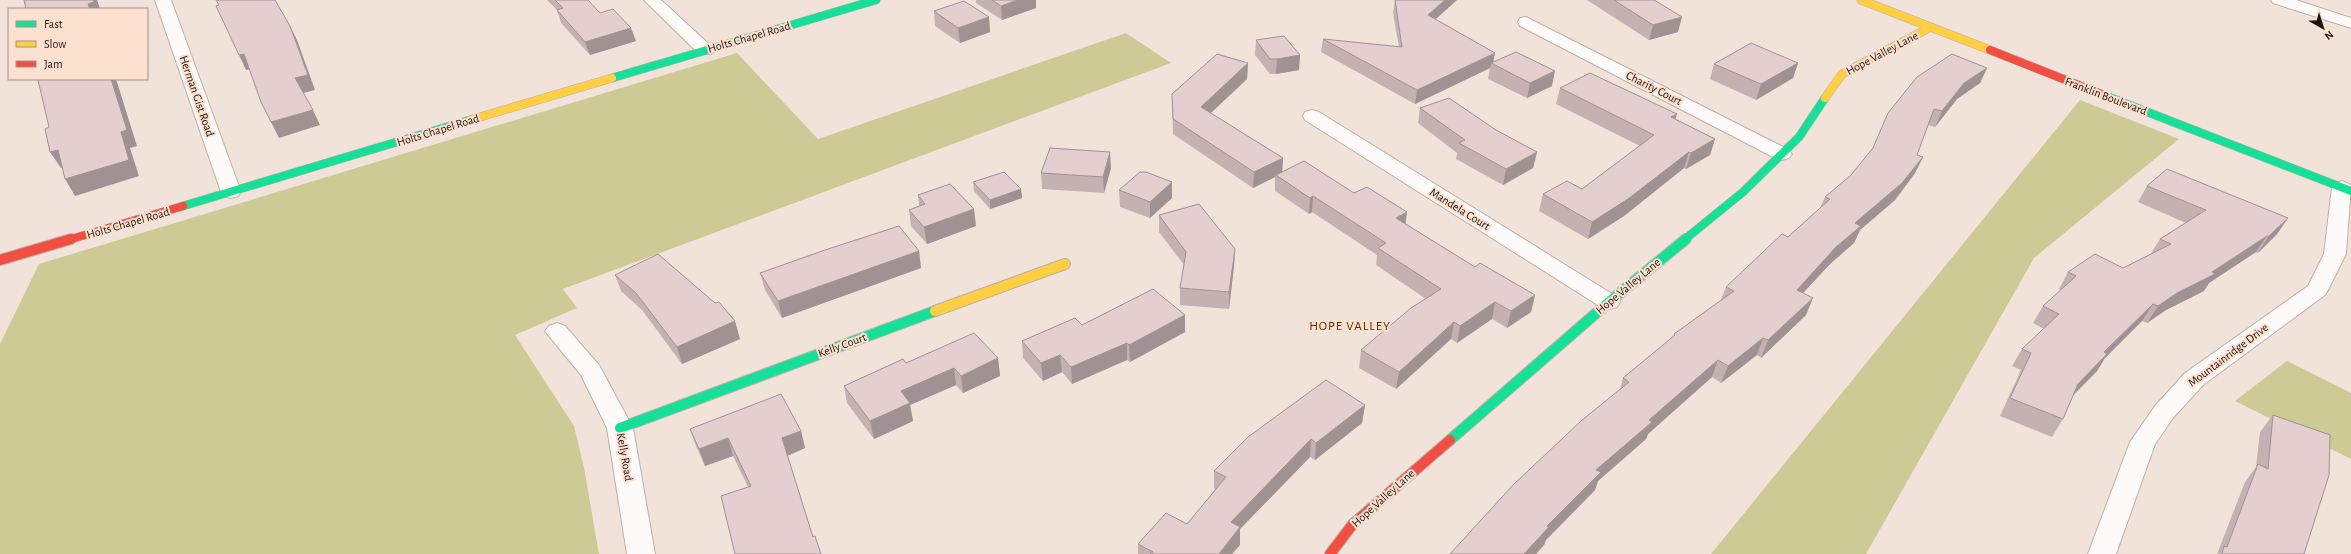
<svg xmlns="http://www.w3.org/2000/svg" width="2351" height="554" viewBox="0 0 2351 554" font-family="'Alegreya Sans',sans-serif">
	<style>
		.forest { fill: #cdca96 }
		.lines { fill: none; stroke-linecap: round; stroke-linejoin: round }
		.street-casing { stroke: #bcb0a9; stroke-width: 2 }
		.fast-far1-casing { stroke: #bcb0a9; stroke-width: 9 }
		.fast-casing { stroke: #bcb0a9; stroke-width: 12 }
		.slow-far1-casing { stroke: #bcb0a9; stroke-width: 9 }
		.slow-casing { stroke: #bcb0a9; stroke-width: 12 }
		.jam-far1-casing { stroke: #bcb0a9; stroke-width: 9 }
		.jam-casing { stroke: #bcb0a9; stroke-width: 12 }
		.street { fill: #fdfbf9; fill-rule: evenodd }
		.fast-far1 { stroke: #16e098; stroke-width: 8 }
		.fast { stroke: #16e098; stroke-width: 10 }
		.slow-far1 { stroke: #ffcf43; stroke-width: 8 }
		.slow { stroke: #ffcf43; stroke-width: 10 }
		.jam-far1 { stroke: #f24e42; stroke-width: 8 }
		.jam { stroke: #f24e42; stroke-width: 10 }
		.wall { fill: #c4b2b3 }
		.shaded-wall { fill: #a09192 }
		.building { fill: #e4cfd0; stroke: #a09192 }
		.labels { text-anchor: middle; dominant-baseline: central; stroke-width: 4; stroke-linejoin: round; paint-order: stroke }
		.street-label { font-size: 12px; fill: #1f150f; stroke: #fce1d0 }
		.neighbourhood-label { font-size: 13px; letter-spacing: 1px; fill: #562f00; stroke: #fce1d0 }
	</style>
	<rect width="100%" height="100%" fill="#f2e3da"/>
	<!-- forest -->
	<g class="forest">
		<path d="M1126 33 1171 63 563 289 577 308 515 335 574 426 584 468 599 554H0V344L39 264 737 53 818 139Z"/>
		<path d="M2080 100 2179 139 2034 258 1866 554H1711Z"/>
		<path d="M2287 361 2351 393V459L2235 401Z"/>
	</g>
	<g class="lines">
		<!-- street casing -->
		<g class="street-casing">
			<g id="street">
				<path d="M155 0H171L241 192 238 196 231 198 224 196 221 192Z"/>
				<path d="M644 0H661L711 46 714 50 711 54H699Z"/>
				<path d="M2271 0H2296L2351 18V28L2273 3Z"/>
				<path d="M1526 17 1789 150 1792 154 1789 158 1782 160 1775 158 1520 26 1518 22 1520 18Z"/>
				<path d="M1312 110 1319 112 1617 297 1620 302 1617 307 1609 309 1601 307 1305 120 1303 116 1305 112Z"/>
				<path d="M2342 181 2351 185 2346 254 2328 290 2325 295 2203 385 2173 418 2155 444 2116 554H2088L2130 442 2155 406 2185 373 2308 286 2324 254 2332 187 2335 183Z"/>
				<path d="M557 323 565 326 599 365 633 428 655 554H627L607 428 581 375 545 331 549 326Z"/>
			</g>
		</g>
		<!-- fast-far1 casing -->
		<g class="fast-far1-casing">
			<g id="fast-far1">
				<path d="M612 78 876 0"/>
				<path d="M2101 94 2351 191"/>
				<path d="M183 206 470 120"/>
				<path d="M1684 240 1743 192 1799 137 1825 98"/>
			</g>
		</g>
		<!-- fast casing -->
		<g class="fast-casing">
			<g id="fast">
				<path d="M620 428 935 311"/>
				<path d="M1450 440 1609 302 1686 239"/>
			</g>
		</g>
		<!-- slow-far1 casing -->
		<g class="slow-far1-casing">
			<g id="slow-far1">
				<path d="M1861 0 1990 50"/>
				<path d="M1825 98 1842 74 1929 28"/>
				<path d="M470 120 612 78"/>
			</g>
		</g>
		<!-- slow casing -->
		<g class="slow-casing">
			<path id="slow" d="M935 311 1065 264"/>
		</g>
		<!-- jam-far1 casing -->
		<g class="jam-far1-casing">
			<g id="jam-far1">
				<path d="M1990 50 2101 94"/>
				<path d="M68 240 183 206"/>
			</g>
		</g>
		<!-- jam casing -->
		<g class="jam-casing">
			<g id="jam">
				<path d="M0 260 71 239"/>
				<path d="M1330 554 1353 524 1450 440"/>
			</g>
		</g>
		<!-- street -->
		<use href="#street" class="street"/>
		<!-- fast-far1 -->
		<use href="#fast-far1" class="fast-far1"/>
		<!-- fast -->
		<use href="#fast" class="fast"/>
		<!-- slow-far1 -->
		<use href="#slow-far1" class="slow-far1"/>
		<!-- slow -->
		<use href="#slow" class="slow"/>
		<!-- jam-far1 -->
		<use href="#jam-far1" class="jam-far1"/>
		<!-- jam -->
		<use href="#jam" class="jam"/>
	</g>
	<!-- wall -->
	<g class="wall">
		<path d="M547 0H588L600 13 636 41 590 55 561 23 557 10Z"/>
		<path d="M976 0H1036V8L1002 20 976 3Z"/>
		<path d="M1395 0 1436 20 1494 62 1552 86 1527 98 1488 79 1490 68 1415 104 1321 52 1323 39 1399 47 1393 13Z"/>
		<path d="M1587 0H1654L1678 32 1649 40Z"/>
		<path d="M934 11 989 17 990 32 960 43 935 26Z"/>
		<path d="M1256 40 1300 55 1299 70 1276 74H1270L1255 55Z"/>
		<path d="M1248 63 1247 79 1211 113 1283 158 1282 172 1354 193 1406 224 1475 267 1535 295 1531 312 1507 328 1492 319 1457 343 1451 339 1396 389 1359 368 1361 350 1426 299 1376 265 1377 255 1312 212 1309 214 1275 191V177L1253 188 1173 134 1172 94Z"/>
		<path d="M1798 63 1793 78 1756 100 1710 79 1714 64Z"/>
		<path d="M1987 68 1980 83 1957 99 1935 127 1928 125 1917 155 1923 157 1915 173 1895 200 1860 230 1854 243 1830 264 1803 293 1806 315 1761 358 1757 355 1721 383 1712 377 1648 434 1646 439 1598 481 1595 490 1546 540 1544 545 1536 554 1620 390 1623 378 1673 337 1674 334 1721 300 1726 287 1788 237 1820 208 1825 197Z"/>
		<path d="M1560 88 1675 119 1715 139 1710 155 1686 169 1684 168 1624 216 1588 239 1539 211 1543 194 1582 189 1640 146 1556 104Z"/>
		<path d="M1420 108 1496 130 1537 152 1533 168 1503 185 1456 159 1457 153 1418 123Z"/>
		<path d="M1111 168 1104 193 1042 189 1041 173Z"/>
		<path d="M973 182 1021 189 1022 198 990 209 974 191Z"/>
		<path d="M1172 182V198L1150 218 1120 207 1119 190Z"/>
		<path d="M2147 186 2288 218 2277 234 2258 253 2256 252 2209 283 2204 291 2166 310 2147 323 2142 321 2105 358 2097 371 2073 396 2063 419 2052 437 2000 416 2021 370 2012 366 2022 349 2044 329 2033 323 2043 306 2061 290 2059 289 2068 272 2123 268 2150 255 2160 239 2186 223 2138 202Z"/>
		<path d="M918 195 976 226 927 244 911 226 909 210 919 206Z"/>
		<path d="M1159 215 1235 249 1234 266 1229 309 1180 305V288L1184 265 1159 232Z"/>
		<path d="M919 251 921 268 782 318 765 290 760 273Z"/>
		<path d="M615 275 740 339 682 364 642 310 621 291Z"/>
		<path d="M1185 315V332L1130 362 1127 360 1072 384 1062 372 1043 381 1023 358 1022 341 1082 325Z"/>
		<path d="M998 358 1000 376 963 393 956 385 910 405 913 421 874 439 847 403 844 386 906 363Z"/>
		<path d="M1365 405 1362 423 1315 460 1310 457 1240 529V545L1232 554H1138V544L1187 524 1215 490 1214 488V471Z"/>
		<path d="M2273 415 2304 554H2217L2245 482 2256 467 2260 432Z"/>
		<path d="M690 429 801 431 805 448 787 456 813 537 821 554 748 487 733 456 705 466 696 446Z"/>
	</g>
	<!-- shaded-wall -->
	<g class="shaded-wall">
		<path d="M93 0H97L100 9H90L88 4Z"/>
		<path d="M1018 0H1036V8L1002 20 1001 6Z"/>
		<path d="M1445 0H1457L1426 28 1428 15Z"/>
		<path d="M989 17 990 32 960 43 958 28Z"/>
		<path d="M1682 17 1678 32 1649 40 1653 25Z"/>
		<path d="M290 26 297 40 315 90 303 93 295 78Z"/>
		<path d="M631 28 636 41 590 55 585 42Z"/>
		<path d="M1495 53 1493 64 1491 63 1490 68 1415 104 1417 90Z"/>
		<path d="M244 54 252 69 246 70 239 55Z"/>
		<path d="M1300 55 1299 70 1276 74 1277 59Z"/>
		<path d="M1248 63 1247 79 1201 122V107Z"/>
		<path d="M1798 63 1793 78 1756 100 1761 84Z"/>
		<path d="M1987 68 1980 83 1957 99 1935 127 1942 111 1964 83Z"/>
		<path d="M1555 71 1552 86 1527 98 1530 83Z"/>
		<path d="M111 79H116L137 146 130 148 139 176 75 196 65 179 121 132Z"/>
		<path d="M313 110 320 125 279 138 271 122Z"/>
		<path d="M1677 114 1672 130 1671 117Z"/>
		<path d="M1715 139 1710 155 1686 169 1691 153Z"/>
		<path d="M58 150 69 166 61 168 50 152Z"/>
		<path d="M1110 152 1111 168 1104 193 1103 177Z"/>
		<path d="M1537 152 1533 168 1503 185 1506 169Z"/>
		<path d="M1689 152 1684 168 1624 216 1588 239 1592 222Z"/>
		<path d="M1923 157 1915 173 1895 200 1860 230 1854 243 1830 264 1790 307 1797 290 1836 247 1855 223Z"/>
		<path d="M1283 158 1282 174 1276 175 1275 177 1253 188 1254 172Z"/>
		<path d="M1172 182V198L1150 218V202Z"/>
		<path d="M1021 189 1022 198 990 209V200Z"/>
		<path d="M1313 196 1312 212 1309 214 1310 198Z"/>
		<path d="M974 209 976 226 927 244 924 227Z"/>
		<path d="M1407 212 1405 228 1396 218Z"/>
		<path d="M2288 218 2277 234 2258 253 2269 236Z"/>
		<path d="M2267 236 2256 252 2209 283 2204 291 2166 310 2147 323 2158 306 2177 293 2212 272Z"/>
		<path d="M1235 249 1234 266 1229 309V292Z"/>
		<path d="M919 251 921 268 782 318 778 301Z"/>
		<path d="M1535 295 1531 312 1507 328 1511 311Z"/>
		<path d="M1813 298 1806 315 1761 358 1768 340Z"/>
		<path d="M1495 302 1492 319 1457 343 1460 326Z"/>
		<path d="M2153 304 2142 321 2105 358 2097 371 2067 401 2078 384 2104 352Z"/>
		<path d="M1185 315V332L1130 362 1129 345Z"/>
		<path d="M735 321 740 339 682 364 677 347Z"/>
		<path d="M1454 322 1451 339 1396 389 1399 372Z"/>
		<path d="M1763 338 1757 355 1721 383 1728 366Z"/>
		<path d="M1127 343V360L1072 384 1071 367Z"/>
		<path d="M1060 355 1062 372 1043 381 1041 363Z"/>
		<path d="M998 358 1000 376 963 393 961 376Z"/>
		<path d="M1718 360 1712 377 1648 434 1646 439 1598 481 1595 490 1546 540 1544 545 1536 554H1524L1547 526 1596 470 1649 420Z"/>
		<path d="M954 368 956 385 910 405 913 421 874 439 870 421 901 391Z"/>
		<path d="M1365 405 1362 423 1315 460 1316 443Z"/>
		<path d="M801 431 805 448 787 456 782 438Z"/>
		<path d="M728 438 733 456 705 466 699 449Z"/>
		<path d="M1311 439 1310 457 1240 529V545L1232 554H1219L1231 522Z"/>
	</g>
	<!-- building -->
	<g class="building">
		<path d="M24 0H93L94 2 88 4 90 9H26Z"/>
		<path d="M216 0H275L290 26 308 75 295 78 313 110 271 122 261 102 244 54 239 55 216 6 219 5Z"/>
		<path d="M555 0H588L600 13 613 9 631 28 585 42 557 10 563 8Z"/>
		<path d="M992 0H1018L1001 6Z"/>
		<path d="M1395 0H1445L1428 15 1495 53 1417 90 1323 39 1402 47Z"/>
		<path d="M1614 0H1654L1682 17 1653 25Z"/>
		<path d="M964 1 989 17 958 28 934 11Z"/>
		<path d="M1284 36 1300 55 1277 59H1270L1256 40Z"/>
		<path d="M1751 43 1798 63 1761 84 1714 64Z"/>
		<path d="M1516 52 1555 71 1530 83 1491 63Z"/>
		<path d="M1217 54 1248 63 1201 107 1283 158 1254 172 1173 119 1172 94Z"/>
		<path d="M1952 54 1987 68 1964 83 1942 111 1934 109 1917 155 1923 157 1902 183 1855 223 1861 226 1836 247 1797 290 1813 298 1768 340 1763 338 1728 366 1718 360 1649 420 1652 422 1596 470 1601 472 1547 526 1549 527 1524 554H1450L1513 485 1581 421 1629 382 1623 378 1675 335 1674 334 1734 291 1726 287 1782 234 1788 237 1830 199 1825 197 1850 176 1873 148 1888 113 1917 77Z"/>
		<path d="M1590 73 1677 114 1671 117 1715 139 1691 153 1689 152 1628 199 1592 222 1543 194 1567 181 1582 189 1654 135 1560 88Z"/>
		<path d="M41 79H111L127 130 121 132 129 160 65 179 58 150 50 152 45 129 49 127 38 80Z"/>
		<path d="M1449 98 1496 130 1537 152 1506 169 1459 143 1465 140 1420 108Z"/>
		<path d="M1050 148 1110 152 1103 177 1041 173Z"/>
		<path d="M1304 161 1354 193 1367 187 1407 212 1396 218 1475 267 1480 263 1535 295 1511 311 1495 302 1460 326 1454 322 1399 372 1361 350 1411 308 1441 289 1378 248 1386 243 1313 196 1310 198 1276 175Z"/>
		<path d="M2167 169 2288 218 2269 236H2267L2212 272 2215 274 2177 293 2158 306 2153 304 2104 352 2107 354 2078 384 2063 419 2010 398 2031 353 2022 349 2059 314 2043 306 2076 276 2068 272 2095 254 2123 268 2171 244 2160 239 2206 210 2147 186Z"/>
		<path d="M1004 172 1021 189 990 200 973 182Z"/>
		<path d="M1140 172H1146L1172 182 1150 202 1119 190Z"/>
		<path d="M950 184 974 209 924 227 909 210 925 204 918 195Z"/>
		<path d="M1199 204 1235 249 1229 292 1180 288 1186 252 1159 215Z"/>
		<path d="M899 226 919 251 778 301 760 273 825 250Z"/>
		<path d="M658 254 715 303 719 302 735 321 677 347 636 293 615 275Z"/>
		<path d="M1153 289 1185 315 1129 345 1127 343 1071 367 1060 355 1041 363 1022 341 1075 318 1082 325Z"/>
		<path d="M974 333 998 358 961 376 954 368 901 391 910 403 870 421 844 386 903 359 906 363Z"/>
		<path d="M1326 380 1365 405 1316 443 1311 439 1231 522 1240 527 1219 554H1150L1153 552 1138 544 1166 513 1187 524 1226 477 1214 471 1248 437Z"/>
		<path d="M781 394 801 431 782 438 813 537 815 536 821 554H735L721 496 751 486 728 438 699 449 690 429Z"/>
		<path d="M2273 415 2330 435 2329 475 2304 554H2222L2224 546 2227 547 2258 464 2268 469Z"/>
	</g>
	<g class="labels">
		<!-- street labels -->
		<g class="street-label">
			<text transform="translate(749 37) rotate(-16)">Holts Chapel Road</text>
			<text transform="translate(1882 53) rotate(-28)">Hope Valley Lane</text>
			<text transform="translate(1654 88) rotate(27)">Charity Court</text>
			<text transform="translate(197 96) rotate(71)">Herman Gist Road</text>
			<text transform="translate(2106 96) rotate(21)">Franklin Boulevard</text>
			<text transform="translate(438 130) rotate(-17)">Holts Chapel Road</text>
			<text transform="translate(1460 209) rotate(32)">Mandela Court</text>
			<text transform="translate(128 223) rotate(-16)">Holts Chapel Road</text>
			<text transform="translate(1628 286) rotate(-40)">Hope Valley Lane</text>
			<text transform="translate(842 345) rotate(-20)">Kelly Court</text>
			<text transform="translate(2228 355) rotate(-37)">Mountainridge Drive</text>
			<text transform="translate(625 457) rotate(80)">Kelly Road</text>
			<text transform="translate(1383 498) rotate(-42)">Hope Valley Lane</text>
		</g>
		<!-- neighbourhood labels -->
		<g class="neighbourhood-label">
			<text x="1350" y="326">HOPE VALLEY</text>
		</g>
	</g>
	<!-- legend -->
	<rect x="8" y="8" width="140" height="72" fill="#fce1d0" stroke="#a48f83"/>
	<rect x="16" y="21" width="20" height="6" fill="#16e098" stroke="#a48f83"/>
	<text x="44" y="28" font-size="12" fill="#1f150f">Fast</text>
	<rect x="16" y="41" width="20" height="6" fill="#ffcf43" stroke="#a48f83"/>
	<text x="44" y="48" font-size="12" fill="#1f150f">Slow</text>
	<rect x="16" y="61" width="20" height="6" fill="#f24e42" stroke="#a48f83"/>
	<text x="44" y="68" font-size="12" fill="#1f150f">Jam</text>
	<!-- north arrow -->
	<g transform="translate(2323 28) rotate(141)" stroke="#fce1d0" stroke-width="3" paint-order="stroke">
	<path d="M0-3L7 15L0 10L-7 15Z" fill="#1f150f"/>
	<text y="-6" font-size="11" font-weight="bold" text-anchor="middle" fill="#1f150f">N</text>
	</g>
</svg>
